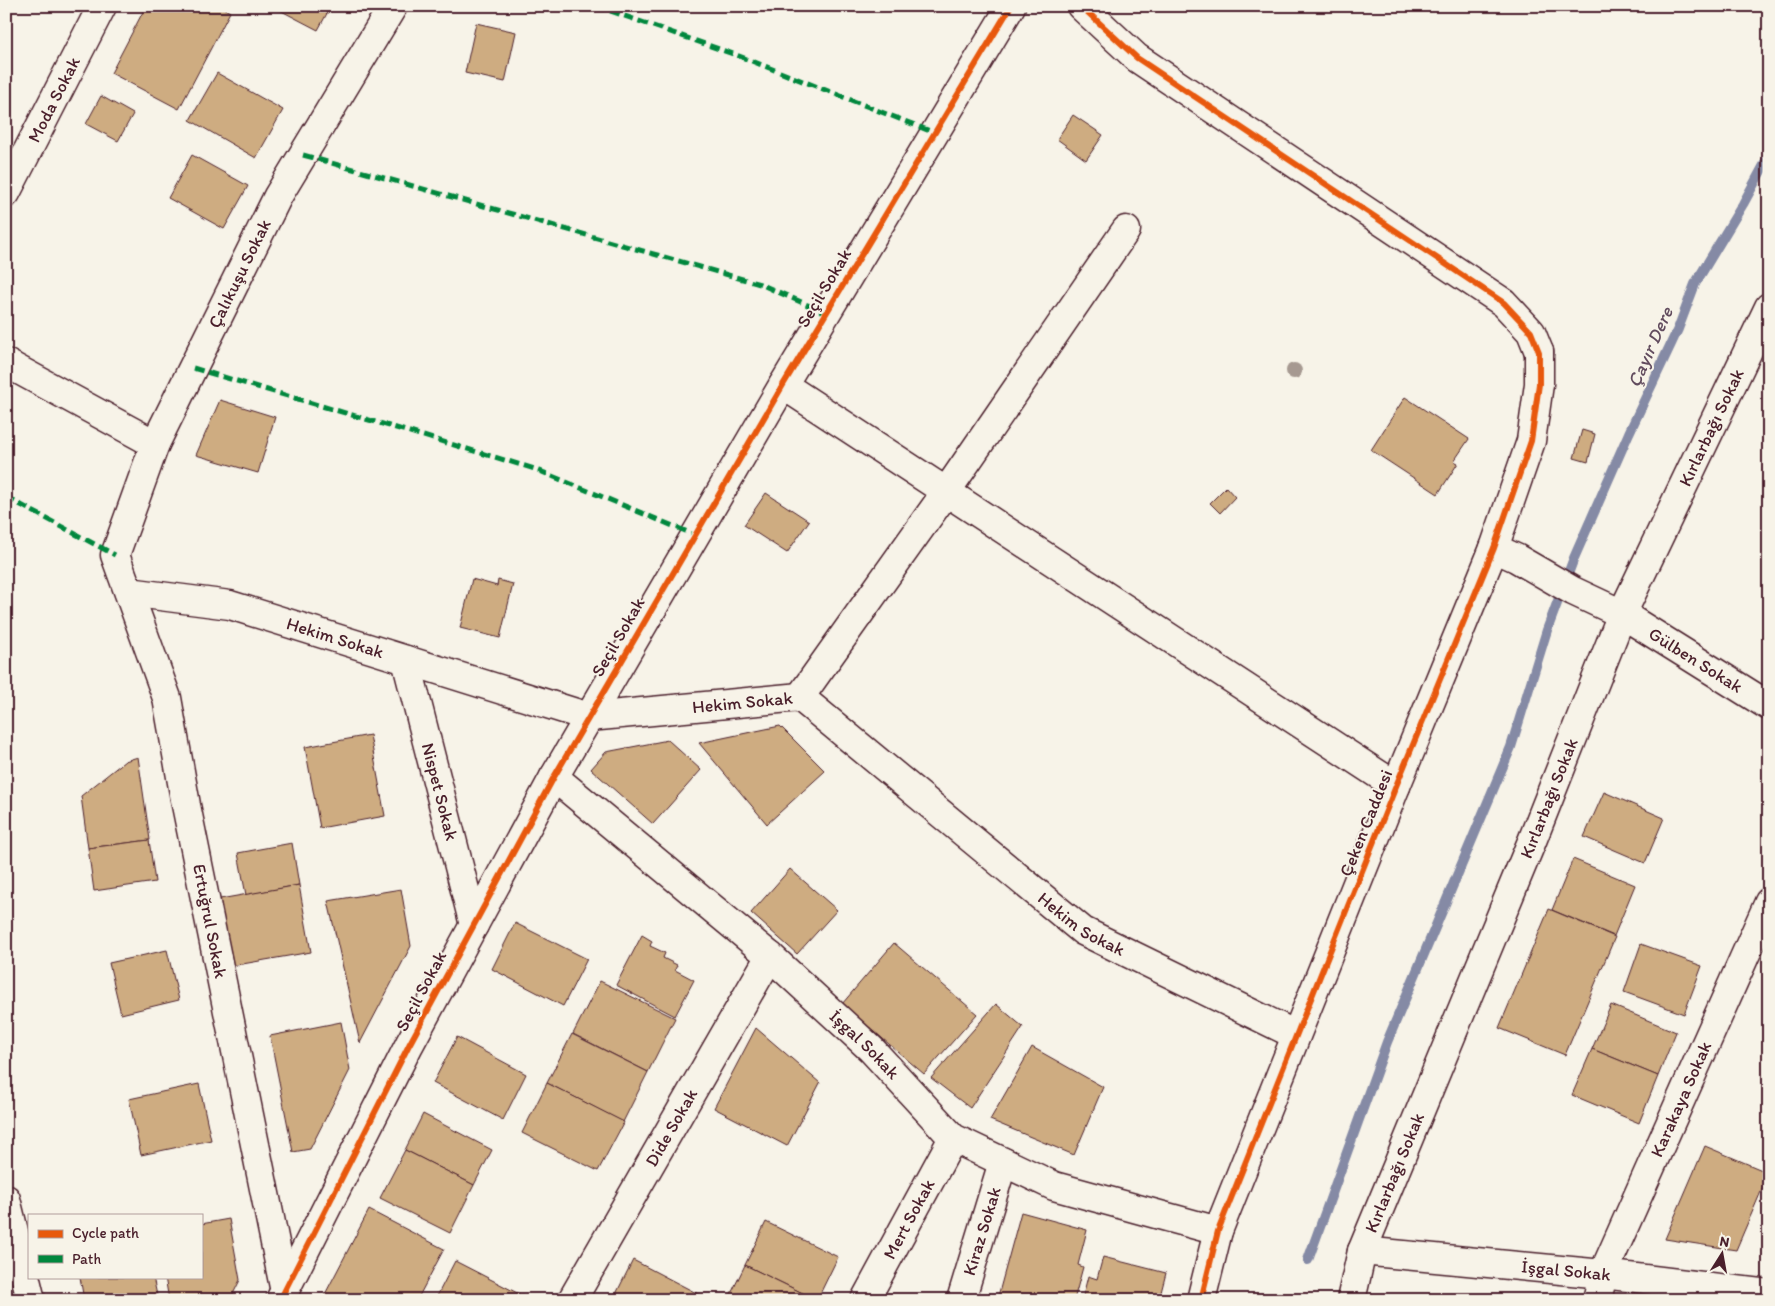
<svg xmlns="http://www.w3.org/2000/svg" width="1775" height="1306" viewBox="0 0 1775 1306" font-family="Itim,sans-serif">
	<style>
		.lines { fill: none; stroke-linecap: round; stroke-linejoin: round }
		.stream { stroke: #858aa5; stroke-width: 10 }
		.building { fill: #ceac81; stroke: #4a1f2b }
		.minor-casing { stroke: #4a1f2b; stroke-width: 31 }
		.tertiary-casing { stroke: #4a1f2b; stroke-width: 31 }
		.minor { stroke: #f7f3e8; stroke-width: 28 }
		.tertiary { stroke: #f7f3e8; stroke-width: 28 }
		.quiet { stroke: #00873e; stroke-width: 5; stroke-dasharray: 10 5; stroke-linecap: butt }
		.cycleway-casing { stroke: #f7f3e8; stroke-width: 9 }
		.cycleway { stroke: #e8590c; stroke-width: 6 }
		.tree { fill: #a69991 }
		.labels { text-anchor: middle; dominant-baseline: central; stroke-width: 4; stroke-linejoin: round; paint-order: stroke }
		.street-label { font-size: 18px; fill: #4a1f2b; stroke: #f7f3e8 }
		.water-label { font-size: 19px; font-style: italic; fill: #624c5e; stroke: #f7f3e8 }
	</style>
	<rect width="100%" height="100%" fill="#f7f3e8"/>
	<filter id="ink" filterUnits="userSpaceOnUse"><feTurbulence type="fractalNoise" baseFrequency=".02" numOctaves="2"/><feDisplacementMap in="SourceGraphic" scale="10" xChannelSelector="R" yChannelSelector="G"/><feConvolveMatrix kernelMatrix="1 2 1 2 8 2 1 2 1" color-interpolation-filters="sRGB"/></filter>
	<g filter="url(#ink)">
		<g class="lines">
			<!-- stream -->
			<path class="stream" d="M1308 1260 1387 1042 1511 747 1547 630 1574 558 1629 433 1678 329 1695 284 1743 204 1769 156"/>
		</g>
		<!-- building -->
		<g class="building">
			<path d="M146 6H219L230 12 179 109 111 73Z"/>
			<path d="M272 6H331L318 30Z"/>
			<path d="M476 23 516 32 505 82 465 73Z"/>
			<path d="M217 73 283 110 256 158 190 120Z"/>
			<path d="M101 96 133 114 118 141 86 124Z"/>
			<path d="M1073 115 1103 135 1086 160 1057 139Z"/>
			<path d="M192 155 248 186 224 229 168 198Z"/>
			<path d="M1405 397 1469 439 1454 461 1458 463 1438 494 1371 450Z"/>
			<path d="M220 400 275 417 258 473 196 455Z"/>
			<path d="M1582 430 1595 434 1588 462 1574 458Z"/>
			<path d="M1226 487 1235 497 1220 513 1210 503Z"/>
			<path d="M766 493 809 521 787 553 744 525Z"/>
			<path d="M472 579 497 586 498 580 513 584 500 638 460 628Z"/>
			<path d="M780 726 825 771 767 824 699 743Z"/>
			<path d="M370 735 385 816 320 828 305 747Z"/>
			<path d="M668 740 701 770 653 824 591 769 606 752Z"/>
			<path d="M138 757 150 840 88 848 81 796 125 761Z"/>
			<path d="M1604 792 1664 818 1645 863 1584 837Z"/>
			<path d="M149 840 155 882 94 891 88 848Z"/>
			<path d="M292 843 299 885 246 895 238 853Z"/>
			<path d="M1573 859 1635 885 1614 936 1552 910Z"/>
			<path d="M790 869 837 910 797 954 751 913Z"/>
			<path d="M299 885 311 952 231 966 220 899Z"/>
			<path d="M401 889 411 946 360 1043 328 901Z"/>
			<path d="M1549 909 1615 937 1565 1055 1499 1028Z"/>
			<path d="M515 923 587 959 563 1006 492 969Z"/>
			<path d="M642 935 652 941 650 946 665 953 663 958 677 965 675 970 694 980 675 1016 616 985Z"/>
			<path d="M894 943 977 1014 924 1074 842 1004Z"/>
			<path d="M1641 944 1702 966 1684 1014 1624 992Z"/>
			<path d="M167 950 179 1000 121 1014 109 963Z"/>
			<path d="M600 981 675 1018 648 1072 573 1034Z"/>
			<path d="M996 1004 1023 1027 970 1108 931 1078Z"/>
			<path d="M1611 1005 1676 1032 1658 1076 1592 1049Z"/>
			<path d="M341 1022 350 1070 310 1149 293 1152 270 1036Z"/>
			<path d="M756 1028 820 1083 787 1146 714 1108Z"/>
			<path d="M572 1034 648 1072 623 1122 547 1083Z"/>
			<path d="M457 1037 526 1074 503 1120 433 1083Z"/>
			<path d="M1032 1047 1103 1087 1074 1155 990 1120Z"/>
			<path d="M1592 1049 1658 1076 1639 1123 1572 1095Z"/>
			<path d="M547 1083 624 1122 598 1171 522 1133Z"/>
			<path d="M199 1084 211 1140 141 1155 129 1099Z"/>
			<path d="M423 1114 492 1150 474 1185 405 1150Z"/>
			<path d="M1705 1146 1769 1173 1736 1250 1665 1239Z"/>
			<path d="M405 1150 474 1185 450 1233 380 1198Z"/>
			<path d="M369 1210 444 1249 417 1300H322Z"/>
			<path d="M1021 1212 1087 1230 1078 1265 1083 1267 1074 1300H997Z"/>
			<path d="M229 1219 240 1280 230 1300H169L165 1277H201V1224Z"/>
			<path d="M766 1222 838 1257 817 1300 745 1265Z"/>
			<path d="M1103 1257 1166 1273 1159 1300H1082L1088 1276 1097 1279Z"/>
			<path d="M633 1260 704 1297 703 1300H613Z"/>
			<path d="M455 1261 527 1298 526 1300H435Z"/>
			<path d="M745 1265 817 1300H728Z"/>
			<path d="M80 1277H153L158 1300H84Z"/>
		</g>
		<g class="lines">
			<!-- minor casing -->
			<g class="minor-casing">
				<g id="minor">
					<path d="M1081 6 1137 58 1504 303 1531 332 1539 352"/>
					<path id="s1" d="M6 193 102 6"/>
					<path d="M6 363 155 444"/>
					<path d="M783 385 1396 786"/>
					<path id="s2" d="M1494 548 1516 558 1573 591 1622 614 1769 706"/>
					<path id="s3" d="M129 592 230 605 589 717 800 697 1083 931 1296 1035"/>
					<path id="s4" d="M406 660 474 925"/>
					<path d="M800 697 946 492 1126 230"/>
					<path id="s5" d="M554 777 770 956 871 1049 953 1138 1054 1186 1218 1231"/>
					<path id="s6" d="M1362 1251 1603 1274 1769 1294"/>
					<path id="s7" d="M285 1292 186 805 167 698 115 555 155 444 278 196 393 6"/>
					<path d="M280 1300 409 1045 554 777 783 385 1011 6"/>
					<path id="s8" d="M572 1300 770 956"/>
					<path id="s9" d="M865 1300 953 1138"/>
					<path id="s10" d="M961 1300 1003 1162"/>
					<path id="s11" d="M1351 1300 1362 1251 1532 841 1622 614 1769 307"/>
					<path id="s12" d="M1597 1300 1603 1274 1769 902"/>
				</g>
			</g>
			<!-- tertiary casing -->
			<g class="tertiary-casing">
				<g id="tertiary">
					<path d="M6 1199 31 1300"/>
					<path d="M1201 1300 1218 1231 1396 786 1494 548 1531 441 1539 384V352"/>
				</g>
			</g>
			<!-- minor -->
			<use href="#minor" class="minor"/>
			<!-- tertiary -->
			<use href="#tertiary" class="tertiary"/>
			<!-- quiet -->
			<g class="quiet">
				<path d="M596 6 739 56 935 133"/>
				<path d="M303 155 760 284 826 313"/>
				<path d="M193 368 535 469 695 535"/>
				<path d="M6 497 115 555"/>
			</g>
			<!-- cycleway casing -->
			<g class="cycleway-casing">
				<g id="cycleway">
					<path d="M1081 6 1137 58 1504 303 1531 332 1539 352V384L1531 441 1494 548 1396 786 1218 1231 1201 1300"/>
					<path d="M280 1300 409 1045 554 777 783 385 1011 6"/>
				</g>
			</g>
			<!-- cycleway -->
			<use href="#cycleway" class="cycleway"/>
		</g>
		<!-- trees -->
		<circle class="tree" cx="1294" cy="371" r="8"/>
	</g>
	<g class="labels">
		<!-- street labels -->
		<g class="street-label">
			<text stroke="none"><textPath href="#s1" startOffset="105">Moda Sokak</textPath></text>
			<text stroke="none"><textPath href="#s7" startOffset="1066">Çalıkuşu Sokak</textPath></text>
			<text transform="translate(824 288) rotate(-59)">Seçil Sokak</text>
			<text stroke="none"><textPath href="#s11" startOffset="945">Kırlarbağı Sokak</textPath></text>
			<text transform="translate(618 637) rotate(-60)">Seçil Sokak</text>
			<text stroke="none"><textPath href="#s3" startOffset="212">Hekim Sokak</textPath></text>
			<text stroke="none"><textPath href="#s2" startOffset="231">Gülben Sokak</textPath></text>
			<text stroke="none"><textPath href="#s3" startOffset="632">Hekim Sokak</textPath></text>
			<text stroke="none"><textPath href="#s4" startOffset="136">Nispet Sokak</textPath></text>
			<text stroke="none"><textPath href="#s11" startOffset="540">Kırlarbağı Sokak</textPath></text>
			<text transform="translate(1366 823) rotate(-68)">Çeken Caddesi</text>
			<text transform="translate(210 921) rotate(79)">Ertuğrul Sokak</text>
			<text stroke="none"><textPath href="#s3" startOffset="1052">Hekim Sokak</textPath></text>
			<text transform="translate(421 991) rotate(-62)">Seçil Sokak</text>
			<text stroke="none"><textPath href="#s5" startOffset="410">İşgal Sokak</textPath></text>
			<text stroke="none"><textPath href="#s12" startOffset="218">Karakaya Sokak</textPath></text>
			<text stroke="none"><textPath href="#s8" startOffset="199">Dide Sokak</textPath></text>
			<text stroke="none"><textPath href="#s11" startOffset="135">Kırlarbağı Sokak</textPath></text>
			<text stroke="none"><textPath href="#s9" startOffset="92">Mert Sokak</textPath></text>
			<text stroke="none"><textPath href="#s10" startOffset="72">Kiraz Sokak</textPath></text>
			<text stroke="none"><textPath href="#s6" startOffset="205">İşgal Sokak</textPath></text>
		</g>
		<!-- water labels -->
		<g class="water-label">
			<text transform="translate(1650 347) rotate(-66)">Çayır Dere</text>
		</g>
	</g>
	<!-- margin -->
	<rect width="1775" height="1306" fill="none" stroke="#f7f3e8" stroke-width="25"/>
	<rect x="12" y="12" width="1750" height="1281" fill="none" stroke="#4a1f2b" stroke-width="2" filter="url(#ink)"/>
	<!-- legend -->
	<rect x="28" y="1214" width="175" height="65" fill="#f7f3e8" stroke="#b29e9c"/>
	<rect x="38" y="1230" width="25" height="8" fill="#e8590c" stroke="#b29e9c"/>
	<text x="72" y="1238" font-size="15" fill="#4a1f2b">Cycle path</text>
	<rect x="38" y="1255" width="25" height="8" fill="#00873e" stroke="#b29e9c"/>
	<text x="72" y="1264" font-size="15" fill="#4a1f2b">Path</text>
	<!-- north arrow -->
	<g transform="translate(1722 1254) rotate(11)" stroke="#f7f3e8" stroke-width="4" paint-order="stroke">
	<path d="M0-4L9 19L0 12L-9 19Z" fill="#4a1f2b"/>
	<text y="-8" font-size="14" font-weight="bold" text-anchor="middle" fill="#4a1f2b">N</text>
	</g>
</svg>
